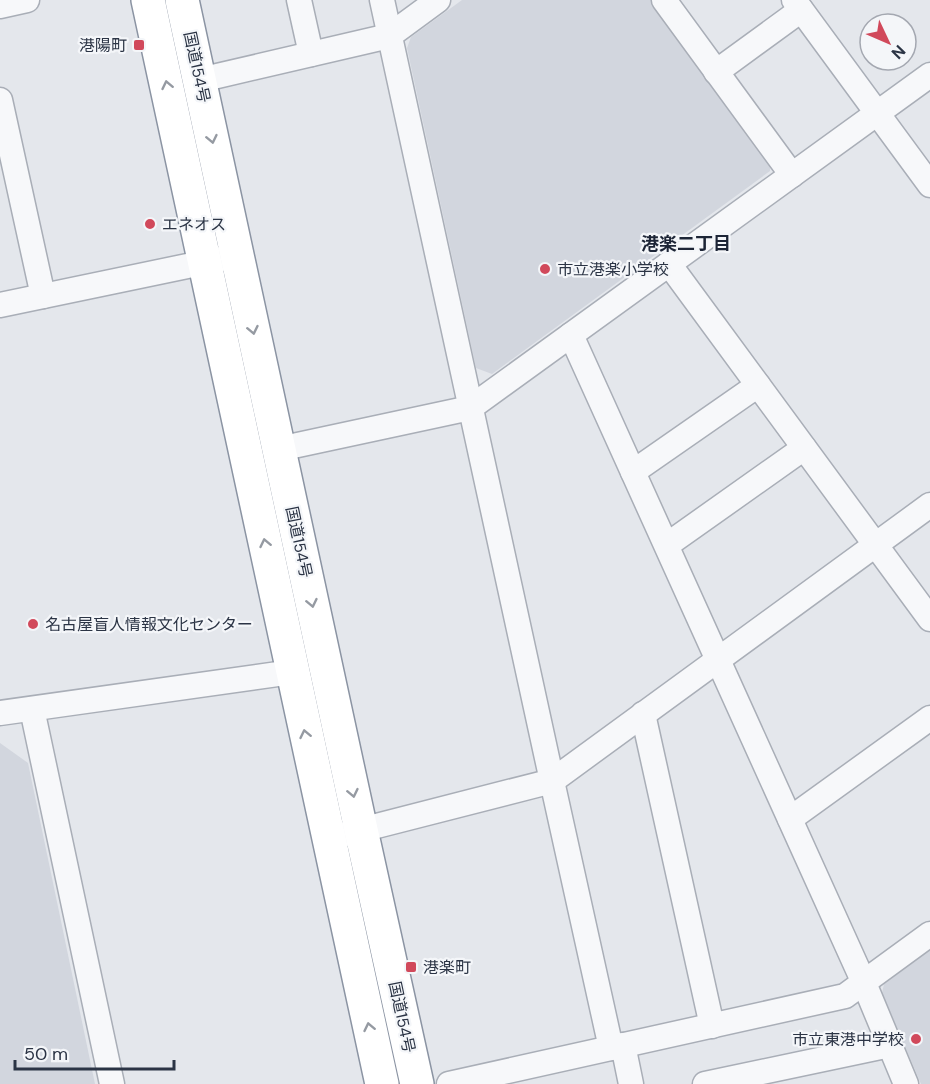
<svg xmlns="http://www.w3.org/2000/svg" width="930" height="1084" viewBox="0 0 930 1084" font-family="'DM Sans','Noto Sans JP',sans-serif">
	<style>
		.built { fill: #d2d6de }
		.lines { fill: none; stroke-linecap: round; stroke-linejoin: round }
		.minor-casing { stroke: #a9aeb7; stroke-width: 27 }
		.highway-casing { stroke: #8b94a3; stroke-width: 36 }
		.minor { stroke: #f7f8fa; stroke-width: 24 }
		.highway { stroke: #fff; stroke-width: 33 }
		.oneway { stroke: #959aa2 }
		.poi-dot { fill: #d1495b; stroke: #f4f6f9; stroke-width: 2 }
		.labels { text-anchor: middle; dominant-baseline: central; stroke-width: 4.5; stroke-linejoin: round; paint-order: stroke }
		.poi-label { font-size: 16px; fill: #2b3445; stroke: #f4f6f9; text-anchor: start }
		.street-label { font-size: 16px; fill: #2b3445; stroke: #f4f6f9 }
		.neighbourhood-label { font-size: 18px; font-weight: bold; fill: #1d2536; stroke: #f4f6f9 }
	</style>
	<rect width="100%" height="100%" fill="#e4e7ec"/>
	<!-- built -->
	<g class="built">
		<path d="M462 0H653L771 161 770 171 492 374 476 368 407 48 411 37Z"/>
		<path d="M0 743 28 763 95 1084H0Z"/>
		<path d="M930 950V1084H921L882 993 884 984Z"/>
	</g>
	<g class="lines">
		<!-- minor casing -->
		<g class="minor-casing">
			<g id="minor">
				<path d="M299 0 311 54"/>
				<path d="M382 0 552 781 611 1048"/>
				<path d="M664 0 792 175"/>
				<path d="M794 0 930 185"/>
				<path d="M0 6 27 0"/>
				<path d="M716 72 801 10"/>
				<path d="M200 80 389 36 438 0"/>
				<path d="M0 100 43 296"/>
				<path d="M669 264 930 619"/>
				<path d="M0 305 221 259"/>
				<path d="M571 335 864 983 906 1084"/>
				<path d="M279 449 470 408 930 75"/>
				<path d="M633 472 758 385"/>
				<path d="M667 545 804 448"/>
				<path d="M32 709 112 1084"/>
				<path d="M0 713 292 672"/>
				<path d="M643 714 712 1026"/>
				<path d="M790 819 930 718"/>
				<path d="M345 834 552 781 930 505"/>
				<path d="M623 1045 631 1084"/>
				<path d="M449 1084 845 996 930 934"/>
				<path d="M705 1084 890 1045"/>
			</g>
		</g>
		<!-- highway casing -->
		<g class="highway-casing">
			<g id="highway">
				<path d="M148 0 382 1084"/>
				<path d="M182 0 361 830 417 1084"/>
			</g>
		</g>
		<!-- minor -->
		<use href="#minor" class="minor"/>
		<!-- highway -->
		<use href="#highway" class="highway"/>
	</g>
	<!-- one-way arrows -->
	<defs><path id="oneway-chevron" d="M-2-3.5L2.5 0L-2 3.5" fill="none" stroke-width="1.6" stroke-linecap="round" stroke-linejoin="round" transform="scale(1.5)"/></defs>
	<g class="oneway">
		<use href="#oneway-chevron" transform="translate(167 85) rotate(-102)"/>
		<use href="#oneway-chevron" transform="translate(212 139) rotate(78)"/>
		<use href="#oneway-chevron" transform="translate(253 330) rotate(78)"/>
		<use href="#oneway-chevron" transform="translate(265 543) rotate(-102)"/>
		<use href="#oneway-chevron" transform="translate(312 603) rotate(78)"/>
		<use href="#oneway-chevron" transform="translate(305 734) rotate(-102)"/>
		<use href="#oneway-chevron" transform="translate(353 793) rotate(78)"/>
		<use href="#oneway-chevron" transform="translate(369 1027) rotate(-102)"/>
	</g>
	<!-- markers -->
	<g class="poi-dot">
		<rect x="133" y="39" width="12" height="12" rx="3"/>
		<circle cx="150" cy="224" r="6"/>
		<circle cx="545" cy="269" r="6"/>
		<circle cx="33" cy="624" r="6"/>
		<rect x="405" y="961" width="12" height="12" rx="3"/>
		<circle cx="916" cy="1039" r="6"/>
	</g>
	<g class="labels">
		<!-- poi labels -->
		<g class="poi-label">
			<text x="127" y="45" text-anchor="end">港陽町</text>
			<text x="162" y="224">エネオス</text>
			<text x="557" y="269">市立港楽小学校</text>
			<text x="45" y="624">名古屋盲人情報文化センター</text>
			<text x="423" y="967">港楽町</text>
			<text x="904" y="1039" text-anchor="end">市立東港中学校</text>
		</g>
		<!-- street labels -->
		<g class="street-label">
			<text transform="translate(197 67) rotate(78)">国道154号</text>
			<text transform="translate(299 542) rotate(78)">国道154号</text>
			<text transform="translate(402 1017) rotate(78)">国道154号</text>
		</g>
		<!-- neighbourhood labels -->
		<g class="neighbourhood-label">
			<text x="686" y="244">港楽二丁目</text>
		</g>
	</g>
	<!-- north arrow -->
	<g transform="translate(888 42) rotate(134)"><circle r="28" fill="#f4f6f9" stroke="#a4a8b1" stroke-width="1.5"/>
	<path d="M0-4.5L10 22L0 15L-10 22Z" fill="#d1495b"/>
	<text y="-9" font-size="16" font-weight="bold" text-anchor="middle" fill="#2b3445">N</text>
	</g>
	<!-- scale -->
	<path d="M15 1060v9h159v-9" fill="none" stroke="#2b3445" stroke-width="3"/>
	<text x="24" y="1060" font-size="18" fill="#2b3445" stroke="#f4f6f9" stroke-width="4.5" paint-order="stroke">50 m</text>
</svg>
